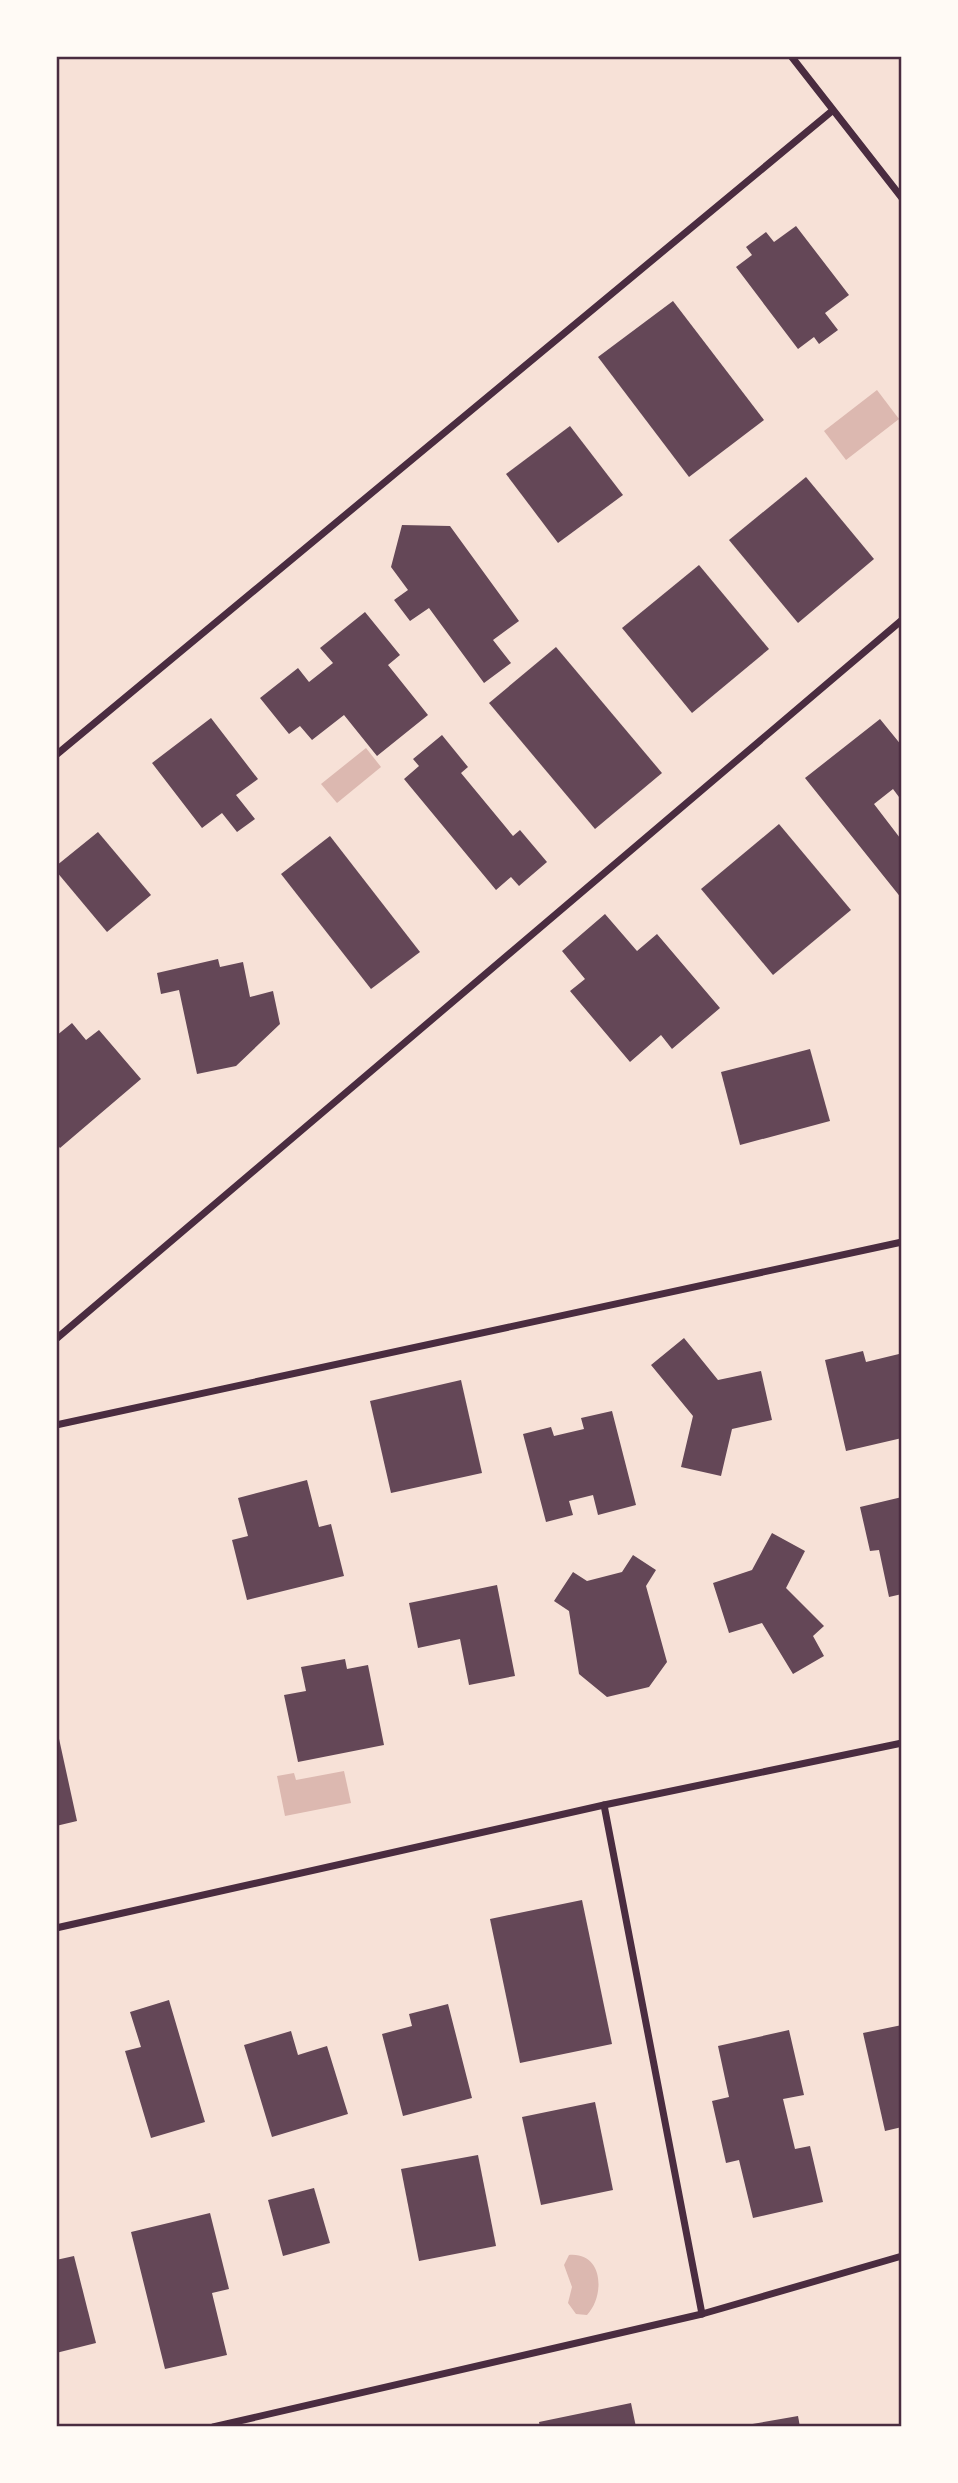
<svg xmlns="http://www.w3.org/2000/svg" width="958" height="2483" viewBox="0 0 958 2483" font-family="Quicksand,sans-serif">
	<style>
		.water { fill: #dcb8b0 }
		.building { fill: #644757 }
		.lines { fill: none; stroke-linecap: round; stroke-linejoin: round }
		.minor { stroke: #4a2c40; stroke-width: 7 }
		.neatline { fill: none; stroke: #4a2c40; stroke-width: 2.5 }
	</style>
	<rect width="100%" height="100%" fill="#f7e1d7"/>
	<!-- water -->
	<g class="water">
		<path d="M877 390 899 419 846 460 824 431Z"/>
		<path d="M366 748 381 767 337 803 321 784Z"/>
		<path d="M344 1771 351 1803 285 1816 277 1776 294 1773 296 1780Z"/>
		<path d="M569 2255C604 2252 605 2296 587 2315L576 2314 568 2303 572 2287 564 2265Z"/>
	</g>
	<!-- building -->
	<g class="building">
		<path d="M796 226 849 295 825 313 838 330 819 344 814 337 798 349 736 267 752 255 746 247 766 232 774 242Z"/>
		<path d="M673 301 764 420 689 477 598 357Z"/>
		<path d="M570 426 623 495 558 543 506 474Z"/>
		<path d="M806 477 874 559 798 623 729 540Z"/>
		<path d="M402 525 450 526 519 621 493 640 511 663 484 683 429 608 410 621 394 600 408 590 391 567Z"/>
		<path d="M699 565 769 649 692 713 622 628Z"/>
		<path d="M365 612 400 655 388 665 428 715 377 756 344 715 312 740 300 726 289 734 260 698 298 668 309 682 333 663 320 648Z"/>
		<path d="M556 647 662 773 595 829 489 703Z"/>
		<path d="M211 718 258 779 236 795 255 819 237 832 222 813 202 828 152 763Z"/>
		<path d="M880 719 902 746V801L893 789 874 804 900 838 902 837V899L805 778Z"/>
		<path d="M442 735 468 767 461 773 513 836 520 830 547 862 519 886 511 877 496 890 404 779 419 766 413 759Z"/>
		<path d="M779 824 851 910 773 975 701 889Z"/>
		<path d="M98 832 151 895 107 932 56 871V866Z"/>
		<path d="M330 836 420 952 371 989 281 874Z"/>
		<path d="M605 914 637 951 657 934 720 1008 672 1049 661 1035 630 1062 570 991 585 979 562 951Z"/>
		<path d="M218 959 220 967 243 962 250 997 273 991 280 1024 236 1066 197 1074 179 990 161 994 157 973Z"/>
		<path d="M72 1023 86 1040 99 1030 141 1079 60 1148 56 1143V1036Z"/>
		<path d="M810 1049 830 1121 740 1145 721 1072Z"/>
		<path d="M684 1338 718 1380 761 1371 772 1420 732 1429 721 1476 681 1467 693 1416 651 1365Z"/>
		<path d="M863 1351 866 1362 899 1354 902 1368V1438L846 1451 825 1360Z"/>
		<path d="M461 1380 482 1473 391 1493 370 1401Z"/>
		<path d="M612 1411 636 1505 598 1515 593 1495 569 1501 573 1515 546 1522 523 1434 551 1427 554 1436 584 1429 581 1418Z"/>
		<path d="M307 1480 319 1527 331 1524 344 1576 247 1600 232 1540 248 1536 238 1498Z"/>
		<path d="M902 1497V1594L889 1597 879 1550 870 1551 860 1507Z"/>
		<path d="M772 1533 805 1551 786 1588 824 1626 813 1636 824 1656 793 1674 762 1623 729 1633 713 1583 752 1570Z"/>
		<path d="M633 1555 656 1570 646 1586 667 1662 649 1687 607 1697 579 1674 569 1611 554 1601 573 1572 587 1581 622 1572Z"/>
		<path d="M497 1585 515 1676 469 1685 460 1639 418 1648 409 1603Z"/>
		<path d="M345 1659 347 1669 368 1665 384 1745 298 1762 284 1695 306 1691 301 1667Z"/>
		<path d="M56 1725 77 1821 56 1826Z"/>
		<path d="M582 1900 612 2044 520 2063 490 1919Z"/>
		<path d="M169 2000 205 2122 151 2138 125 2051 141 2047 130 2012Z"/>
		<path d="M448 2004 472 2098 403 2116 382 2034 412 2026 409 2014Z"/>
		<path d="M902 2025V2127L885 2131 863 2033Z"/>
		<path d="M789 2030 804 2095 783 2099 795 2149 810 2146 823 2202 753 2218 739 2160 726 2163 712 2101 729 2097 718 2046Z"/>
		<path d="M291 2031 298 2055 327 2046 348 2114 272 2137 244 2045Z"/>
		<path d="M595 2102 613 2190 541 2205 522 2117Z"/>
		<path d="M478 2155 496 2246 419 2261 401 2169Z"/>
		<path d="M314 2188 330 2243 283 2256 268 2200Z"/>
		<path d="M210 2213 229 2289 212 2293 227 2355 165 2369 131 2232Z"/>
		<path d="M74 2256 96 2343 56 2353V2260Z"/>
		<path d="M631 2403 636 2427H540L539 2422Z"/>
		<path d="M798 2416 800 2427H741V2426Z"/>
	</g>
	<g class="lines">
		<!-- minor -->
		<g class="minor">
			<path d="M791 56 902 198"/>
			<path d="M56 755 832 111"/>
			<path d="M56 1339 902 620"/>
			<path d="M56 1425 902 1242"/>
			<path d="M604 1805 702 2314"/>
			<path d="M56 1928 604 1805 902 1743"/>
			<path d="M213 2427 702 2314 902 2256"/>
		</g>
	</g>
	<!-- border -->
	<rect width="958" height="2483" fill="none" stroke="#fffaf5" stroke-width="116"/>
	<rect x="58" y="58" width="842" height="2367" class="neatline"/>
</svg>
